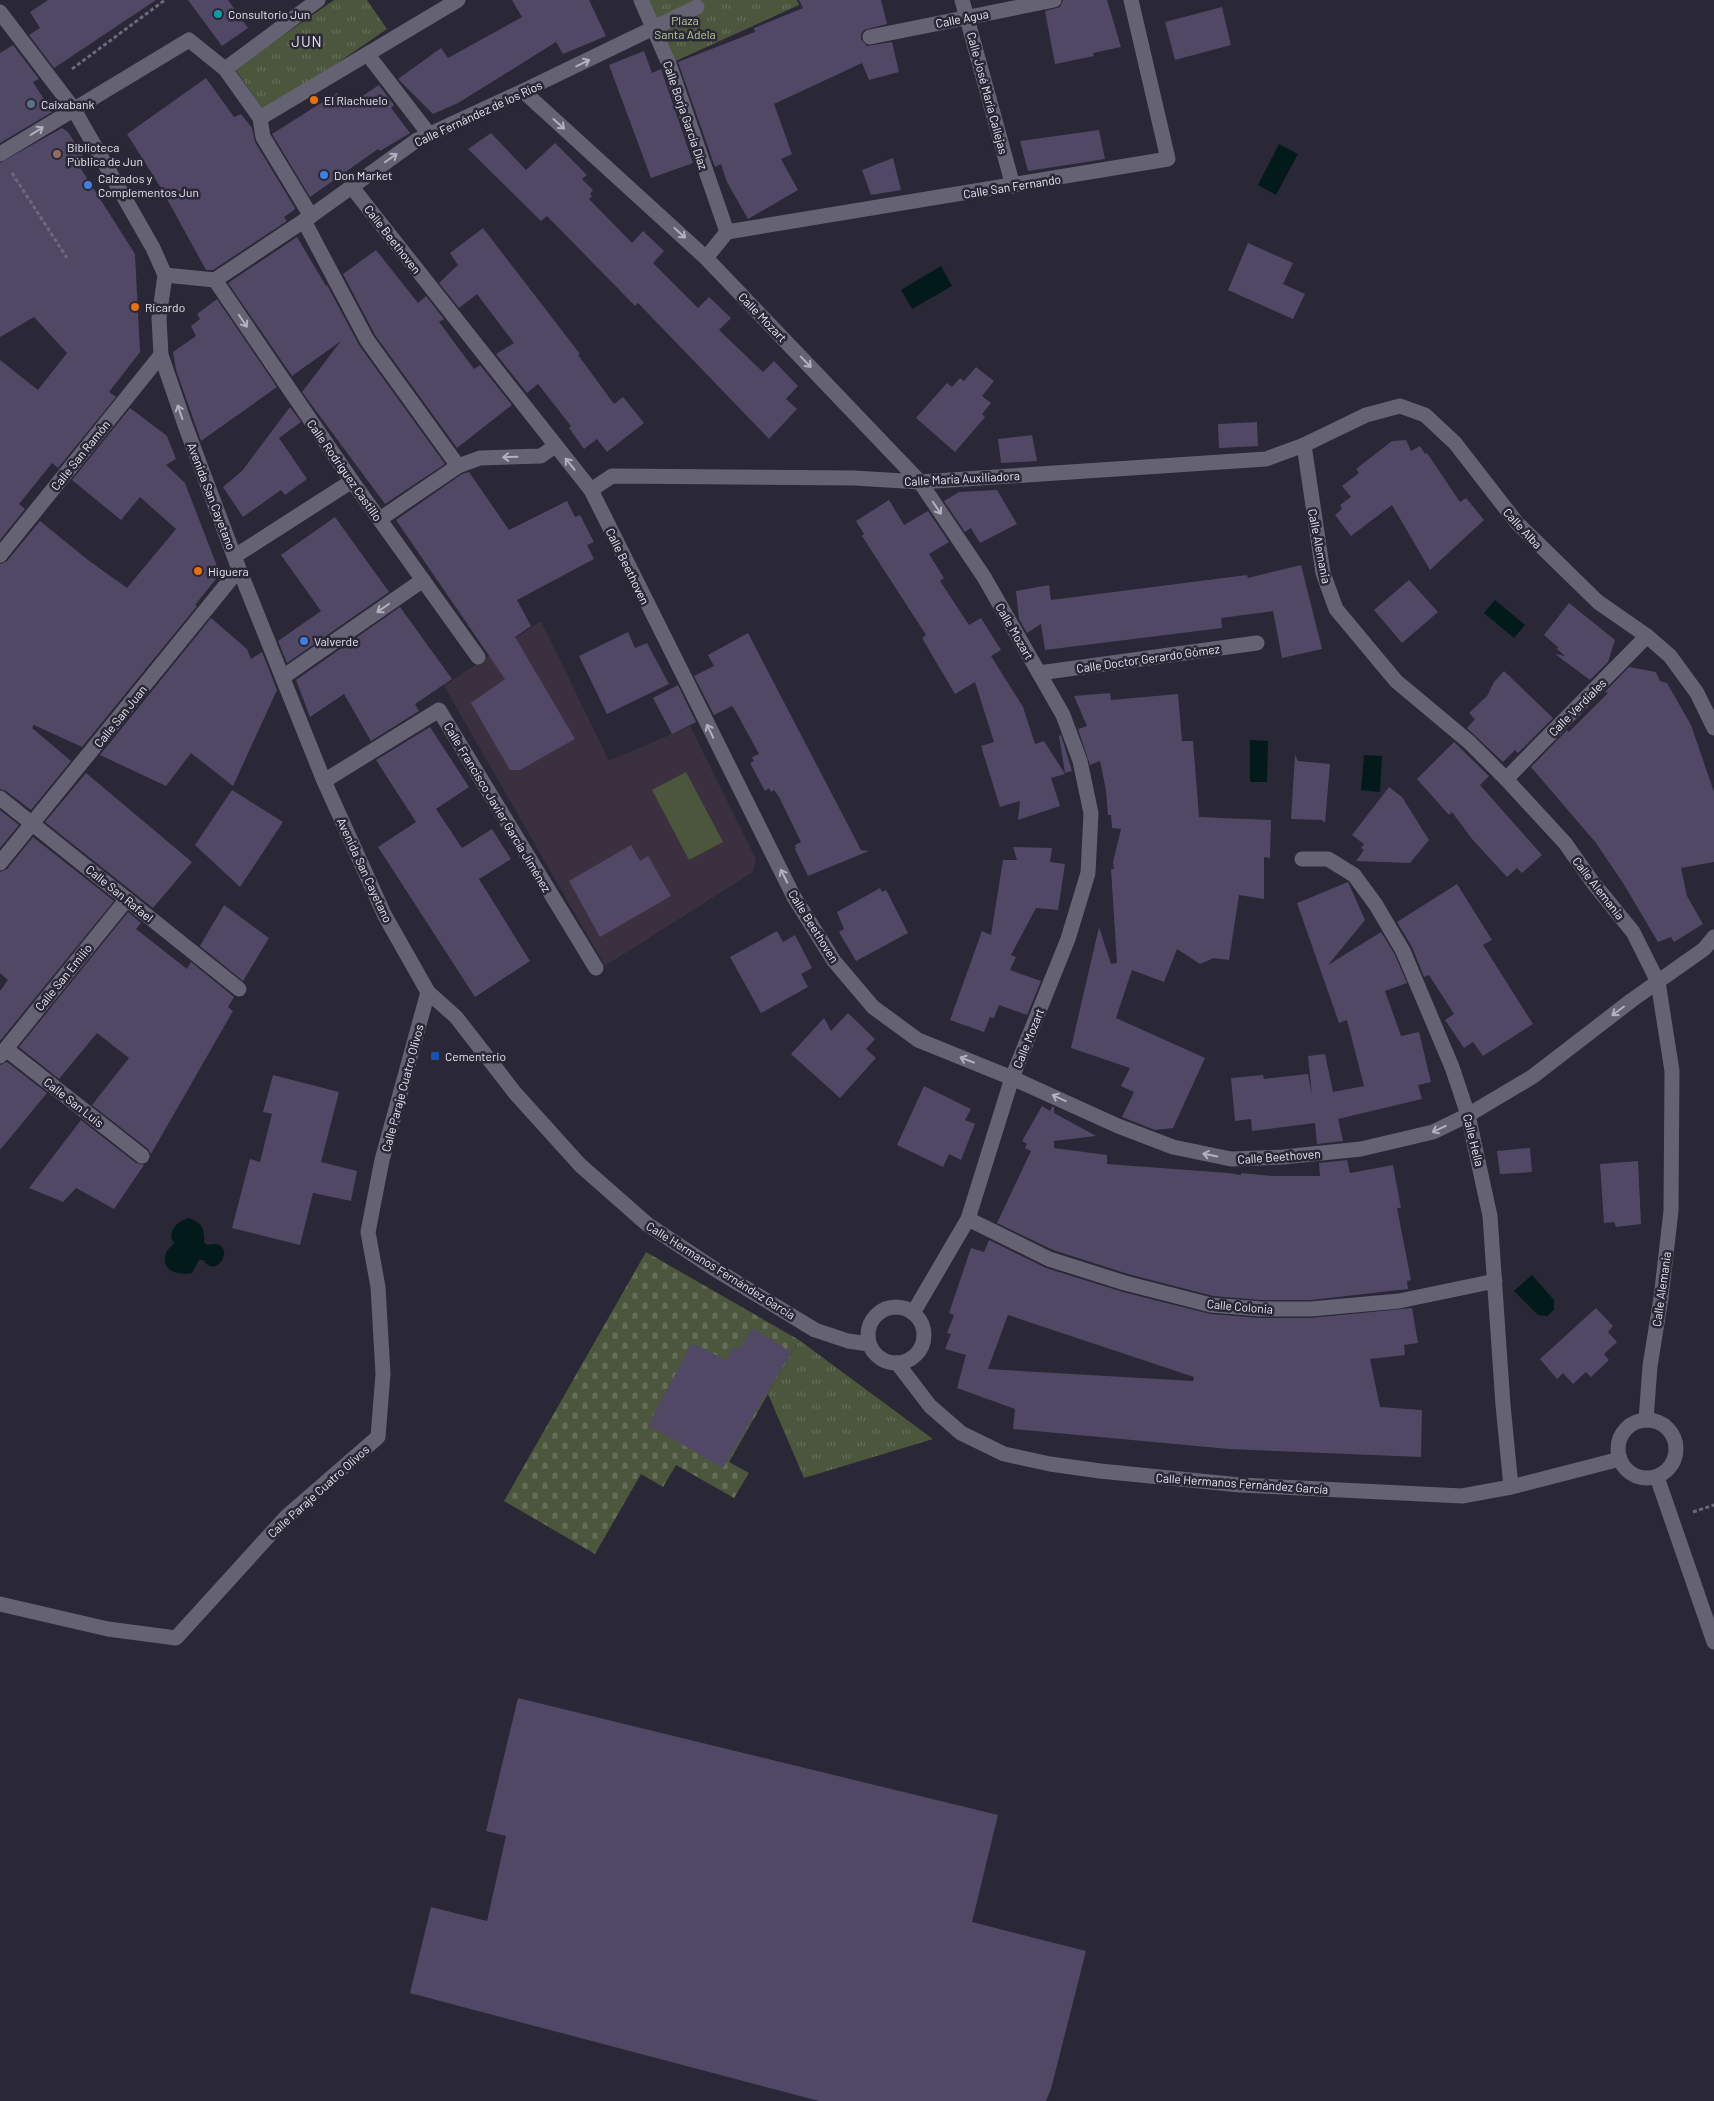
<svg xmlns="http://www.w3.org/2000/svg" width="1714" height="2101" viewBox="0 0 1714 2101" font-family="Barlow,sans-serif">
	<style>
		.education { fill: #3a303f }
		.cemetery { fill: url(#cemetery-stones) }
		.park { fill: url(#park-tufts) }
		.garden { fill: #4c563c }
		.water { fill: #031a1b }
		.building { fill: #514866; fill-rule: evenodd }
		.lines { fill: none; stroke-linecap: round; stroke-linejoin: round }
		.path { stroke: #6c6a77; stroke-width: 3; stroke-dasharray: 4 2.5; stroke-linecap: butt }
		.minor { stroke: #656373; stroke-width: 15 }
		.oneway { stroke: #b2b1bd }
		.culture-dot { fill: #0f9aa8; stroke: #2a2736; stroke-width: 2 }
		.food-dot { fill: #e8710a; stroke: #2a2736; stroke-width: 2 }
		.service-dot { fill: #5c6f8a; stroke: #2a2736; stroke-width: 2 }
		.education-dot { fill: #8d6e63; stroke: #2a2736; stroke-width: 2 }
		.shop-dot { fill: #3f7fe0; stroke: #2a2736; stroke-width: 2 }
		.transit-dot { fill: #1a4fb4; stroke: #2a2736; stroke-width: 2 }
		.labels { text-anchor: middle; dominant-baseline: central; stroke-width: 5; stroke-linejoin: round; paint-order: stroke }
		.poi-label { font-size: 12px; fill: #e6e5ef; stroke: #2a2736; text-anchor: start }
		.street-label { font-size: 12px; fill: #e6e5ef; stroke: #2a2736 }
		.park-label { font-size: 12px; fill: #bacf96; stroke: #2a2736 }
		.quarter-label { font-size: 15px; letter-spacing: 1px; fill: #e6e5ef; stroke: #2a2736 }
	</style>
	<defs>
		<pattern id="cemetery-stones" width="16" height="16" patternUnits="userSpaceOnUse" patternTransform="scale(1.25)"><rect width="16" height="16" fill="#4c563c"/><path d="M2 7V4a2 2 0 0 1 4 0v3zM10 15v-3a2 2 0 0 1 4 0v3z" fill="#666e58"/></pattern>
		<pattern id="park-tufts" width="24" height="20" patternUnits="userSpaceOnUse" patternTransform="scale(1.25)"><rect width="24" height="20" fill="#4c563c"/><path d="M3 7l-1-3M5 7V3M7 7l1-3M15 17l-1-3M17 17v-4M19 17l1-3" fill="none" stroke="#666e58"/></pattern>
	</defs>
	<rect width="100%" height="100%" fill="#2a2736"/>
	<!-- education -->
	<path class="education" d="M541 621 609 761 690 726 756 859 753 872 605 966 444 686Z"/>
	<!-- cemetery -->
	<path class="cemetery" d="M646 1252 799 1340 729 1462 749 1473 734 1498 676 1465 663 1487 641 1474 595 1554 504 1501Z"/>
	<!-- park -->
	<g class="park">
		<path d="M334 0H367L387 29 265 113 235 69Z"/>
		<path d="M641 0H797L799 5 669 64Z"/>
		<path d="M799 1340 933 1439 804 1478 768 1394Z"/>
	</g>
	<!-- garden -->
	<path class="garden" d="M686 772 723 842 689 860 652 790Z"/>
	<!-- water -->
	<g class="water">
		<path d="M1279 144 1298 154 1276 195 1258 185Z"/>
		<path d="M941 266 952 286 912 309 901 290Z"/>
		<path d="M1495 600 1525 625 1514 638 1484 613Z"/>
		<path d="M1250 740 1268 741 1267 782H1250Z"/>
		<path d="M1364 755 1382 756 1380 792 1361 790Z"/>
		<path d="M189 1218C202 1223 205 1229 204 1242L207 1245C239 1237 219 1283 203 1260H199L192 1273C179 1276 160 1271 166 1253 167 1250 172 1246 174 1243 166 1231 178 1221 189 1218Z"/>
		<path d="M1532 1275 1554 1300V1310L1547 1316 1538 1315 1514 1291Z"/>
	</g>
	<!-- building -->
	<g class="building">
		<path d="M48 0H156L54 68 29 35 40 28 30 12Z"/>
		<path d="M188 0H228L248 28 222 46Z"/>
		<path d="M512 0H589L606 36 563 54 556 42 458 103 433 114 398 79 441 48 448 58 522 17Z"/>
		<path d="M799 0H881L887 24 864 30 861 34V39L867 46 892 42 899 72 869 80 862 63 774 104 792 154 781 159 798 190 748 219 727 182 721 164 715 167 678 62 755 32 754 28 803 8Z"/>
		<path d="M1063 0H1107L1121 47 1093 53 1094 56 1055 64 1045 11 1060 7Z"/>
		<path d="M1222 7 1231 45 1175 60 1165 22Z"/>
		<path d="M13 45 39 79 33 82 52 112 0 143V53Z"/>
		<path d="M644 51 652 73 661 69 693 163 651 178 609 65Z"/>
		<path d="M206 78 234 117 241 114 252 128 255 142 295 208 294 210 284 217 287 221 213 270H206L161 188 127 134Z"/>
		<path d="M379 85 394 105 391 108 410 133 380 151 378 149 310 197 272 134 337 93 346 107Z"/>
		<path d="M62 128 68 132 88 164 81 169 135 254 140 352 109 392 116 397 58 468 52 463 19 504 25 509 0 540V360L38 390 67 353 34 317 0 337V163Z"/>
		<path d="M1099 130 1105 159 1028 171 1020 141Z"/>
		<path d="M491 133 526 170 555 143 587 175 582 179 593 190 590 194 592 196 589 199 632 243 643 231 664 251 653 263 698 308 709 297 731 318 719 330 763 372 774 361 798 386 786 399 797 409 769 439 638 303 635 306 547 216 541 221 468 149Z"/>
		<path d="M893 158 901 190 871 195 862 170Z"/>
		<path d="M483 228 580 354 578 355 614 404 623 397 644 423 607 452 597 439 584 449 569 428 571 426 538 384 527 393 496 354 514 343 477 294 459 308 439 283 458 265 450 253Z"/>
		<path d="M297 237 326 286 327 285 359 345 445 464 385 504 302 392 341 341 292 376 228 283Z"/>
		<path d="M1248 243 1293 263 1283 284 1305 294 1293 319 1228 290Z"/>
		<path d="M376 250 418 303 426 296 444 319 439 322 474 369 480 365 512 405 457 448 375 335 343 274Z"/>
		<path d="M217 299 277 387 201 441 176 370 173 352 196 336 191 326 200 319 197 314Z"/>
		<path d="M976 367 994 381 982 396 991 403 982 414 985 417 955 452 916 418 947 383 952 387 960 378 964 381Z"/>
		<path d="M290 407 301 422 279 438 307 479 285 495 281 490 243 517 223 487 242 471Z"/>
		<path d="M130 408 167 436 176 459 166 465 185 483 220 574 195 605 197 606 82 747 34 725 32 728 71 761 31 810 6 791 0 789V564L7 561 40 521 88 560 127 588 176 529 140 497 121 520 72 480Z"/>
		<path d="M1257 422 1258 446 1219 448 1218 424Z"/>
		<path d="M1032 435 1037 461 1001 463 998 439Z"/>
		<path d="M1406 440 1411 451 1420 446 1425 454 1427 453 1460 502 1466 498 1484 520 1430 570 1392 505 1351 536 1335 515 1342 509 1340 505 1351 497 1342 486 1359 473 1356 469 1392 441Z"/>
		<path d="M469 472 509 530 567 501 575 517 580 515 594 542 587 545 594 559 517 600 531 626 515 637 575 739 520 770H510L471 703 505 679 396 520 462 474Z"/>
		<path d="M997 490 1017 524 980 543 971 528 965 532 944 501 959 492Z"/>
		<path d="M889 500 904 525 928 511 949 542 929 554 944 578 940 581 969 625 981 618 1001 650 991 656 1023 707 1035 744 1044 741 1065 774 1051 778 1060 806 1018 820 1020 801 1000 807 981 746 994 742 975 682 955 694 922 638 926 635 862 536 864 534 856 521Z"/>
		<path d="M335 517 389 592 287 663 278 641 321 611 281 555Z"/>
		<path d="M1301 565 1322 649 1282 658 1273 611 1221 618 1222 628 1045 650 1041 624 1027 633 1019 619 1016 591 1049 585 1051 600 1247 575 1248 578Z"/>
		<path d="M1409 580 1438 612 1402 643 1374 610Z"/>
		<path d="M1569 603 1615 640 1608 662 1590 680 1555 654 1565 656 1557 649 1558 647 1544 635Z"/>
		<path d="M400 607 452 679 415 704 419 711 371 741 344 694 310 717 296 680Z"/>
		<path d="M211 618 247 649 251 659 262 652 277 690 233 786 191 753 166 786 100 755Z"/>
		<path d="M628 632 635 648 647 643 669 684 607 714 579 656Z"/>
		<path d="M748 633 861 850 869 851 808 876 795 849 796 848 795 845 801 842 779 797 774 790 771 792 769 788 765 791 750 763 754 761 752 757 759 754 736 712 732 706 714 715 694 676 714 666 708 655Z"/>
		<path d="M1629 667 1656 672 1660 681 1667 683 1691 725 1714 792V862L1681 868 1687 896 1703 924 1674 942 1671 937 1658 942 1623 883 1596 843 1531 767 1567 730 1569 732 1608 693 1605 692Z"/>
		<path d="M1504 671 1553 718 1518 753 1515 750 1503 762 1467 728 1475 719 1469 713 1487 696 1494 682Z"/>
		<path d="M678 685 696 722 672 734 653 698Z"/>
		<path d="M1110 693 1111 700 1178 694 1182 741H1193L1199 817 1271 820 1270 858 1264 857V899L1239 895 1229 960 1214 958 1200 964 1177 949 1164 982 1132 970 1116 1018 1205 1058 1173 1128 1155 1130 1122 1117 1134 1092 1121 1086 1130 1068 1071 1048 1099 927 1111 964 1117 963 1111 869H1114L1113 862 1121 829 1112 828 1111 815H1108L1106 790 1100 761 1090 765 1078 729 1087 726 1074 696Z"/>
		<path d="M430 727 469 787 436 809 462 848 492 829 511 859 479 879 530 961 475 997 378 847 416 822 376 760Z"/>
		<path d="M1061 735 1072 771 1065 773 1059 736Z"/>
		<path d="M1454 742 1489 776 1480 785 1542 855 1522 873 1517 868 1507 877 1472 839 1452 812 1449 815 1417 779Z"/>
		<path d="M1295 755 1298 761 1330 764 1325 823 1322 820 1291 819Z"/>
		<path d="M86 773 192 862 153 908 45 822Z"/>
		<path d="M1389 787 1402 797 1429 840 1410 863 1356 861 1364 850 1361 848 1364 844 1352 835Z"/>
		<path d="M232 790 283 822 240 887 195 845Z"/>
		<path d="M0 810 19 825 0 848Z"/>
		<path d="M33 837 114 901 0 1041V991L8 980 0 973V872L7 869Z"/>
		<path d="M631 845 640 861 648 856 671 896 600 937 569 881Z"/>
		<path d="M1013 847 1052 848 1050 862 1065 864 1058 910 1036 908 1011 955 1016 957 1010 970 1041 981 1027 1015 999 1005 994 1018 990 1017 984 1032 950 1020 982 931 991 935 1003 860H1017Z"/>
		<path d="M1348 882 1365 920 1328 965 1381 932 1395 955 1407 983 1385 991 1401 1036 1419 1032 1431 1082 1418 1085 1422 1099 1338 1119 1343 1141 1317 1144 1315 1123 1252 1131 1251 1119 1235 1121 1231 1078 1263 1075 1264 1079 1308 1074 1312 1095 1308 1056 1325 1054 1333 1092 1364 1086 1347 1020 1339 1023 1297 903Z"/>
		<path d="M1457 884 1492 940 1483 945 1533 1024 1483 1056 1473 1042 1464 1048 1445 1020 1454 1014 1429 975 1424 977 1412 947 1397 922Z"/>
		<path d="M880 888 882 892 886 890 908 933 856 961 839 932 844 929 837 912Z"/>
		<path d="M224 905 269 938 243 981 200 946Z"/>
		<path d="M128 912 141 923 136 929 187 969 191 962 234 997 228 1007 233 1011 151 1154 148 1149 92 1105 129 1058 97 1033 59 1079 19 1047Z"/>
		<path d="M777 931 783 942 795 935 812 968 801 974 808 987 761 1013 730 957Z"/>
		<path d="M848 1013 875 1039 866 1049 876 1058 840 1098 791 1054 824 1018 831 1031Z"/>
		<path d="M7 1062 47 1093 0 1150V1065Z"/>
		<path d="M273 1075 339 1092 321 1162 357 1171 351 1201 313 1193 300 1245 232 1228 250 1159 260 1162 272 1114 263 1112Z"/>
		<path d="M924 1086 971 1109 965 1120 975 1124 961 1160 949 1154 943 1167 897 1145Z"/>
		<path d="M1042 1106 1050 1111 1052 1107H1054V1113L1096 1136 1054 1141V1148L1107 1155V1164L1228 1173 1241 1175V1173L1273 1176H1320L1319 1163 1347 1160 1350 1173 1393 1165 1401 1208H1397L1411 1280 1407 1281 1408 1289 1311 1300H1261L1213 1296 1128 1274 1053 1250 997 1223 1031 1151 1025 1148 1027 1144 1022 1141Z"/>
		<path d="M81 1120 136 1163 144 1165 114 1209 76 1188 63 1202 29 1188Z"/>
		<path d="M1530 1148 1532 1172 1500 1174 1497 1151Z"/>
		<path d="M1638 1161 1641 1224 1616 1227 1614 1222 1604 1223 1600 1164Z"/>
		<path d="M989 1240 1046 1268 1123 1292 1210 1314 1260 1318H1311L1412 1308 1418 1343 1404 1345 1405 1355 1370 1359 1380 1407 1422 1410 1421 1457 1229 1449 1013 1429 1015 1409 957 1388 966 1355 945 1349 951 1334 947 1333 954 1315 949 1313 971 1248 984 1252ZM1008 1315 1194 1377 1193 1381 988 1369Z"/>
		<path d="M1596 1308 1613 1326 1608 1332 1617 1342 1604 1354 1609 1360 1591 1377 1586 1372 1573 1384 1563 1373 1557 1379 1540 1359Z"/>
		<path d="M752 1328 791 1352 723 1468 648 1425 692 1343 726 1360 734 1347 740 1349Z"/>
		<path d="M518 1698 998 1815 972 1922 1086 1951 1051 2089 1046 2101H819L410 1993 431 1907 487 1921 506 1836 486 1831Z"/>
	</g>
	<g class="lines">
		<!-- path -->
		<g class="path">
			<path d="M72 69 165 0"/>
			<path d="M12 173 67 258"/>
			<path d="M1693 1512 1714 1505"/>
		</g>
		<!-- minor -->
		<g class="minor">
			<path d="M641 0 669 64 727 232"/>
			<path d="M962 0 1013 186"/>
			<path d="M0 12 73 108 153 248 165 275 159 318 161 355 185 425 239 569 324 781 385 916 428 992 456 1017 515 1093 580 1165 647 1224 713 1268 815 1330 848 1341 869 1344"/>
			<path d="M870 37 1054 0"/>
			<path d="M368 55 429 134"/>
			<path d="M225 69 318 0"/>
			<path d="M523 91 706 258 920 482 984 577 1039 673 1063 715 1080 761 1091 813 1088 873 1068 939 1012 1078 968 1219 913 1313"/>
			<path d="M260 118 263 137 311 216"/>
			<path d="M0 154 189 40 225 69 260 118 458 0"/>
			<path d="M351 186 591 490 794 897 834 961 873 1007 918 1040 1012 1078 1118 1126 1173 1147 1231 1159 1283 1157 1361 1149 1433 1132 1468 1115 1532 1077 1632 1000 1704 949 1714 937"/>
			<path d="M304 221 367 340 458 466"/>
			<path d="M706 258 727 232 1168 159 1131 0"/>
			<path d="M165 275 215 280 311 216 417 140 523 91 697 7"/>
			<path d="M215 280 352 481 478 657"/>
			<path d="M1304 445 1323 573 1336 609 1396 681 1469 742 1506 779 1565 843 1594 884 1633 932 1658 982 1672 1071 1671 1211 1661 1298 1650 1366 1646 1420"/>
			<path d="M591 490 612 476 854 478 920 482 1266 459 1304 445 1366 415 1400 406 1425 415 1455 443 1517 523 1598 602 1647 636 1670 656 1697 693 1714 728"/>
			<path d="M380 519 458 466 480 458 541 456 555 446"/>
			<path d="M0 555 161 355"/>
			<path d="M235 556 352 481"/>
			<path d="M1039 673 1257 643"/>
			<path d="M283 677 423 580"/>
			<path d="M1506 779 1647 636"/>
			<path d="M324 781 439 710 596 968"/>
			<path d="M0 798 239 989"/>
			<path d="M1302 859H1328L1354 875 1376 905 1403 951 1452 1067 1468 1115 1490 1216 1503 1405 1511 1487"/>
			<path d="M0 863 239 569"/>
			<path d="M6 1049 142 1156"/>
			<path d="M0 1056 127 899"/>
			<path d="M968 1219 1049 1259 1125 1283 1211 1305 1261 1309H1311L1399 1301 1495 1281"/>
			<circle cx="896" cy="1335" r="28"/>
			<path d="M897 1363 930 1406 961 1433 1004 1454 1050 1464 1100 1471 1240 1485 1462 1496 1511 1487 1620 1459"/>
			<circle cx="1647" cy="1449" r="29"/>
			<path d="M1657 1477 1714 1642"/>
			<path d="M0 1604 108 1629 176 1638 286 1517 378 1437 383 1374 378 1287 368 1232 382 1160 428 992"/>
		</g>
	</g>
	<!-- one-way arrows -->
	<defs><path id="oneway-shaft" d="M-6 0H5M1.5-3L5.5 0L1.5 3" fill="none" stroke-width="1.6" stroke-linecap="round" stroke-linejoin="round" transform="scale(1.25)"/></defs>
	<g class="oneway">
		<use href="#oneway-shaft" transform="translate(583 63) rotate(-26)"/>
		<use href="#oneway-shaft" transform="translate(559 124) rotate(42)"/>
		<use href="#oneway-shaft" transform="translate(37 131) rotate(-32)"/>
		<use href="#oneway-shaft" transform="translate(391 158) rotate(-35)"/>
		<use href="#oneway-shaft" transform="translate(680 233) rotate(42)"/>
		<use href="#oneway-shaft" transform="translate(243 321) rotate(56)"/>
		<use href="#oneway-shaft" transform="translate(806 362) rotate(46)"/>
		<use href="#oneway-shaft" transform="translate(180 412) rotate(-109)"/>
		<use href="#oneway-shaft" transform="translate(510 457) rotate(178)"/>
		<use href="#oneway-shaft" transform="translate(570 464) rotate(-129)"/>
		<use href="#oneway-shaft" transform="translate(937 508) rotate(56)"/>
		<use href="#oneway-shaft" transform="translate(383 608) rotate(145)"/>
		<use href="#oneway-shaft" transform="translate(710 731) rotate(-116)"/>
		<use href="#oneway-shaft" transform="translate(784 876) rotate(-117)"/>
		<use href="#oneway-shaft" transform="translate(1618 1011) rotate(143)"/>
		<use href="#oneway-shaft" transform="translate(967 1060) rotate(-159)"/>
		<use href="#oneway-shaft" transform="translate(1059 1098) rotate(-155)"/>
		<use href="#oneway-shaft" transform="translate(1439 1129) rotate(155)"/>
		<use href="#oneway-shaft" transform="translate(1210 1155) rotate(-168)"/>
	</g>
	<!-- markers -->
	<circle class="culture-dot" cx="218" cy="14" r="5"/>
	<g class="food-dot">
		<circle cx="314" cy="100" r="5"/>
		<circle cx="135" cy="307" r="5"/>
		<circle cx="198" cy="571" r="5"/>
	</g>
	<circle class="service-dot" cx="31" cy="104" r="5"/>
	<circle class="education-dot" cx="57" cy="154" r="5"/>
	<g class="shop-dot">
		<circle cx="324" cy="175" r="5"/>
		<circle cx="88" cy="185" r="5"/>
		<circle cx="304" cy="641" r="5"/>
	</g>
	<rect class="transit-dot" x="430" y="1051" width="10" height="10" rx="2.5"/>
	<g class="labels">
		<!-- poi labels -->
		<g class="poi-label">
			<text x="228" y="14">Consultorio Jun</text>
			<text x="324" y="100">El Riachuelo</text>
			<text x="41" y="104">Caixabank</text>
			<text x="67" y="147">Biblioteca<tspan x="67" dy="14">Pública de Jun</tspan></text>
			<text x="334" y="175">Don Market</text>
			<text x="98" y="178">Calzados y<tspan x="98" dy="14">Complementos Jun</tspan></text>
			<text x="145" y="307">Ricardo</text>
			<text x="208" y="571">Higuera</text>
			<text x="314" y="641">Valverde</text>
			<text x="445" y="1056">Cementerio</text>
		</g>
		<!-- street labels -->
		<g class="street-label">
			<text transform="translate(962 18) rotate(-11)">Calle Agua</text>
			<text transform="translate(988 93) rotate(75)">Calle José María Callejas</text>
			<text transform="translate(478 113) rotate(-25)">Calle Fernández de los Ríos</text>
			<text transform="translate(686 115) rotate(71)">Calle Borja García Díaz</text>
			<text transform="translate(1012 186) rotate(-9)">Calle San Fernando</text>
			<text transform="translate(393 239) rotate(52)">Calle Beethoven</text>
			<text transform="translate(763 317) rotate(46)">Calle Mozart</text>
			<text transform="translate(80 455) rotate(-51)">Calle San Ramón</text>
			<text transform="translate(345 470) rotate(55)">Calle Rodríguez Castillo</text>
			<text transform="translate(962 478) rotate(-3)">Calle María Auxiliadora</text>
			<text transform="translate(212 496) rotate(69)">Avenida San Cayetano</text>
			<text transform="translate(1523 528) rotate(47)">Calle Alba</text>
			<text transform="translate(1320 546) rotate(79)">Calle Alemania</text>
			<text transform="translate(628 566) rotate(64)">Calle Beethoven</text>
			<text transform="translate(1015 631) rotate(60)">Calle Mozart</text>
			<text transform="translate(1148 658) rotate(-8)">Calle Doctor Gerardo Gómez</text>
			<text transform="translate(1577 707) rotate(-45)">Calle Verdiales</text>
			<text transform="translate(120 716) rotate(-51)">Calle San Juan</text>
			<text transform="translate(498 807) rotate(59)">Calle Francisco Javier García Jiménez</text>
			<text transform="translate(365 870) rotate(65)">Avenida San Cayetano</text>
			<text transform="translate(1599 888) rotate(52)">Calle Alemania</text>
			<text transform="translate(120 893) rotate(39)">Calle San Rafael</text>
			<text transform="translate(814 926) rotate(58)">Calle Beethoven</text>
			<text transform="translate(63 977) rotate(-51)">Calle San Emilio</text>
			<text transform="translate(1028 1038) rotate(-68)">Calle Mozart</text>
			<text transform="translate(402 1088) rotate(-75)">Calle Paraje Cuatro Olivos</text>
			<text transform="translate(74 1102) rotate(38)">Calle San Luis</text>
			<text transform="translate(1474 1140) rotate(76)">Calle Hella</text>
			<text transform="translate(1279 1156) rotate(-4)">Calle Beethoven</text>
			<text transform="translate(721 1270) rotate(32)">Calle Hermanos Fernández García</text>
			<text transform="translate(1661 1289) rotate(-82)">Calle Alemania</text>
			<text transform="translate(1240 1306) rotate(5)">Calle Colonia</text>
			<text transform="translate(1242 1483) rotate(4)">Calle Hermanos Fernández García</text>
			<text transform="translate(318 1491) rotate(-42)">Calle Paraje Cuatro Olivos</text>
		</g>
		<!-- park labels -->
		<g class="park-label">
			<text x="685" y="20">Plaza<tspan x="685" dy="14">Santa Adela</tspan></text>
		</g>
		<!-- quarter labels -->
		<g class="quarter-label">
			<text x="307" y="41">JUN</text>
		</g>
	</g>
</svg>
